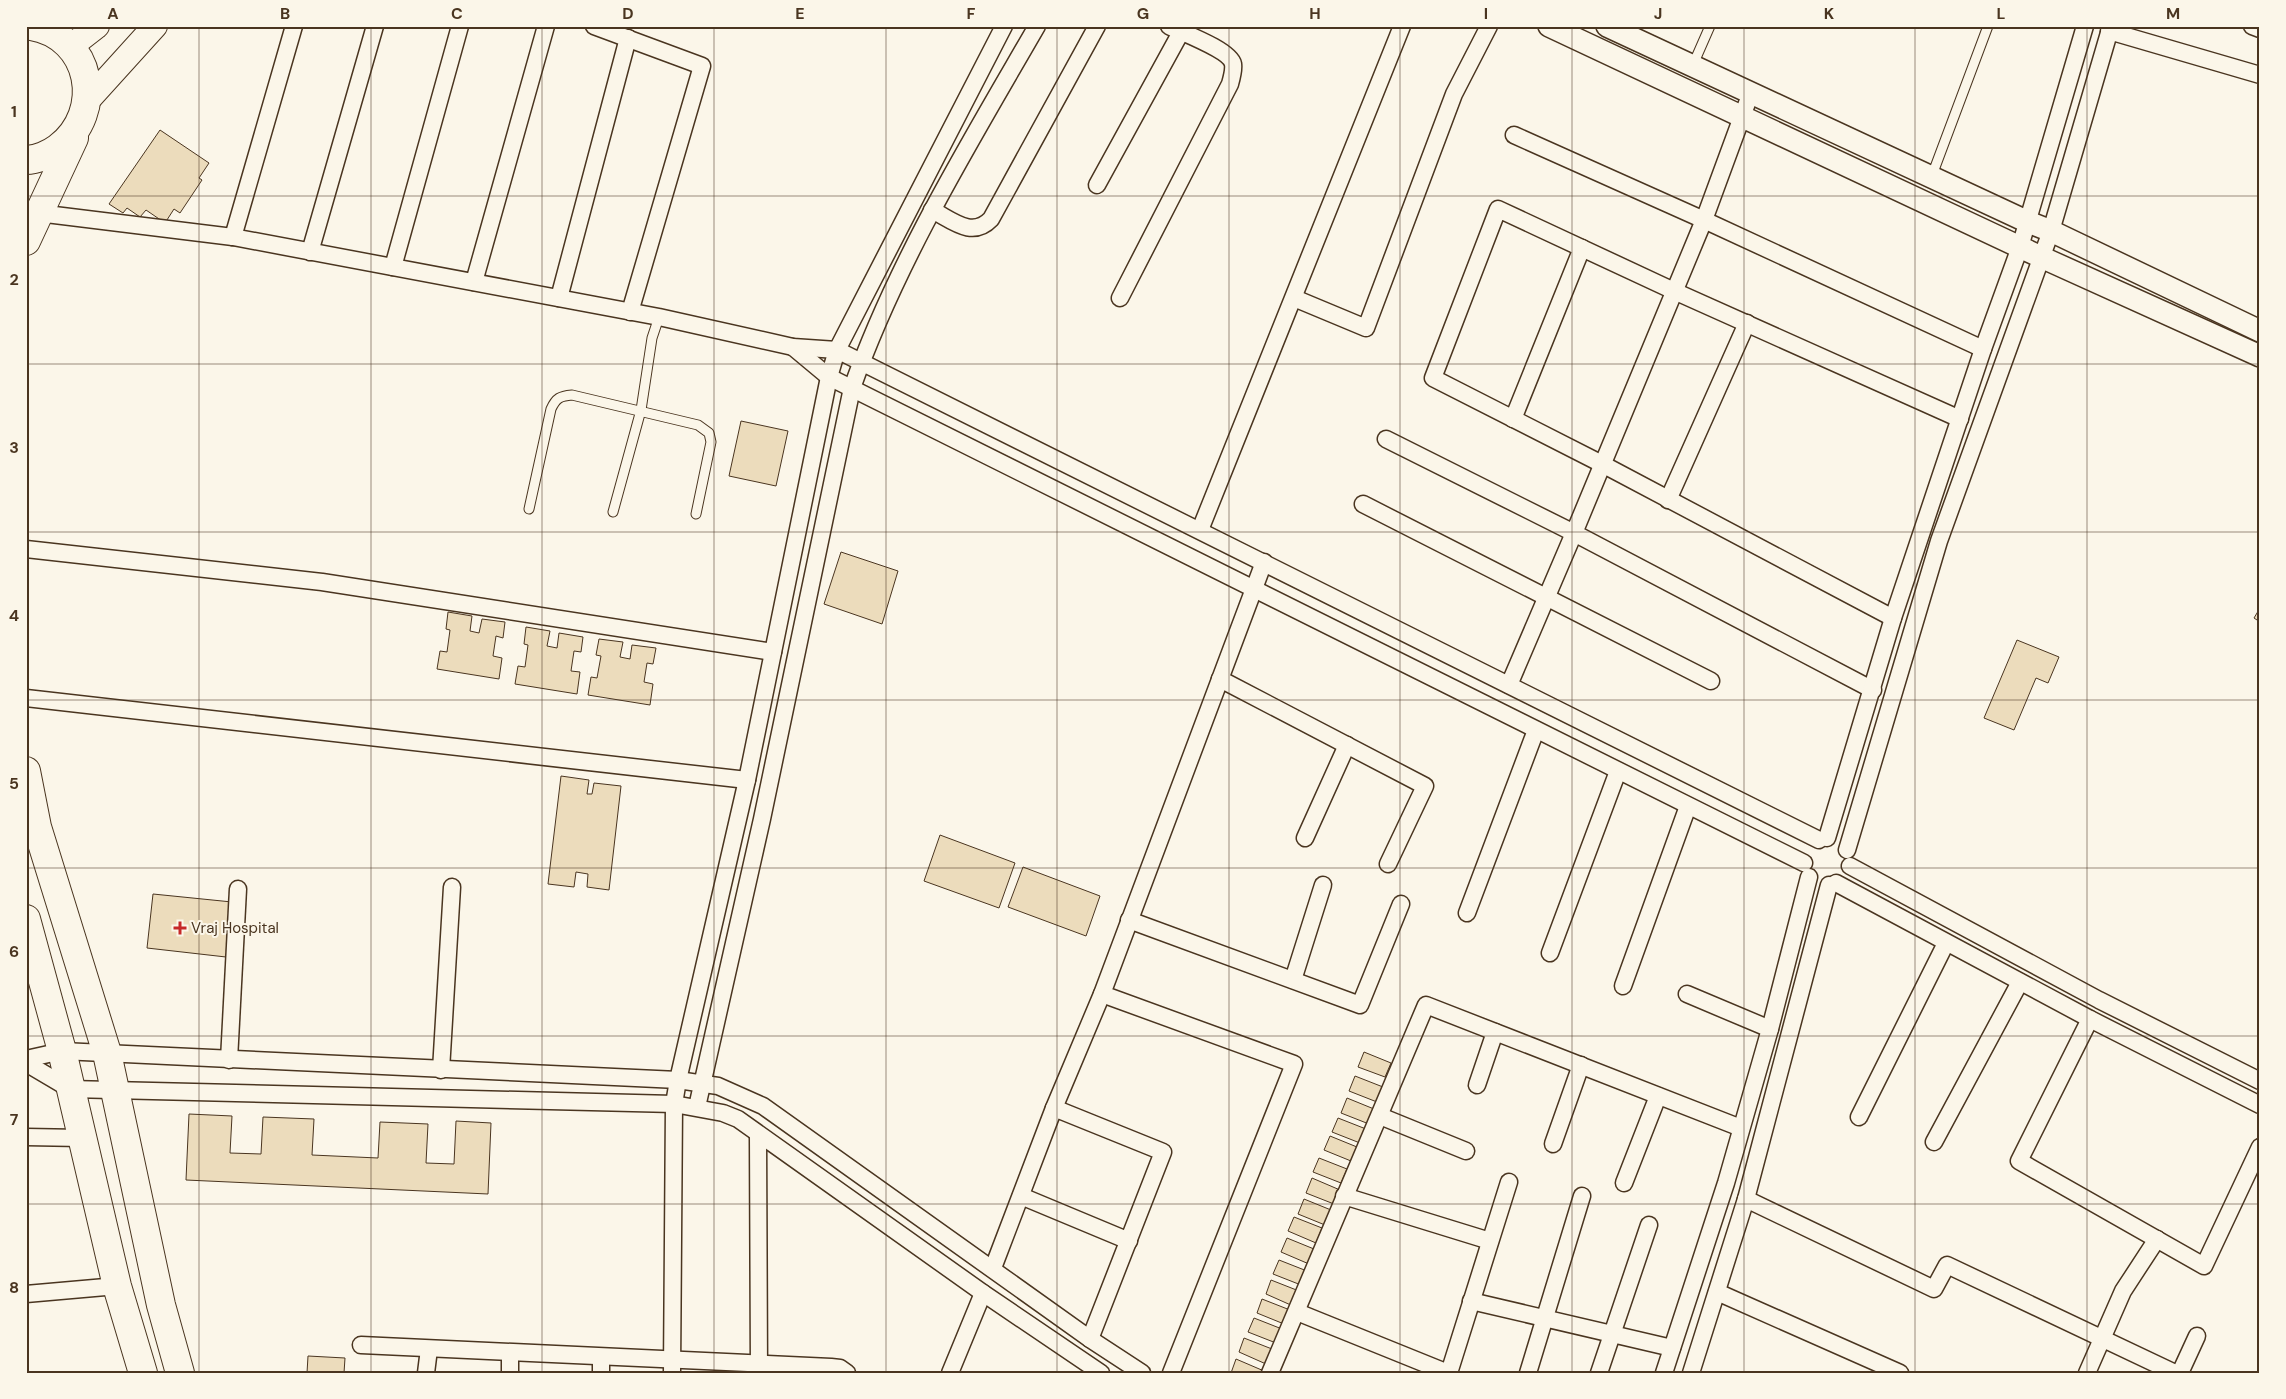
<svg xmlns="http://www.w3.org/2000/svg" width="2286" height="1399" viewBox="0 0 2286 1399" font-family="'DM Sans',sans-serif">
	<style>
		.building { fill: #ecdcbc; stroke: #4a3520 }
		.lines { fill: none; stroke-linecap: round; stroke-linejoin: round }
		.service-casing { stroke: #4a3520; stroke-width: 11 }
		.minor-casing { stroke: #4a3520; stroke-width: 19 }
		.tertiary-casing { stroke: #4a3520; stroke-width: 24 }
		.secondary-casing { stroke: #4a3520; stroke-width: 26 }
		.trunk-casing { stroke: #4a3520; stroke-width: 30 }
		.service { stroke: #fbf6e9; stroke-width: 9 }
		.minor { stroke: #fbf6e9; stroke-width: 16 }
		.tertiary { stroke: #fbf6e9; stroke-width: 21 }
		.secondary { stroke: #fbf6e9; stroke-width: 24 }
		.trunk { stroke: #fbf6e9; stroke-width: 28 }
		.grid { fill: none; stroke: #4a3520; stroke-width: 1; stroke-opacity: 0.55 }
		.poi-dot { fill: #c62828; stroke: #fbf6e9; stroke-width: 2 }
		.labels { text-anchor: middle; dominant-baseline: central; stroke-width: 4; stroke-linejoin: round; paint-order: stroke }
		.poi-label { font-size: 15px; fill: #4a3520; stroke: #fbf6e9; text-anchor: start }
		.neatline { fill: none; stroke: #4a3520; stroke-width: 2 }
		.grid-label { font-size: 16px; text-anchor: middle; font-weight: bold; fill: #4a3520 }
	</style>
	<rect width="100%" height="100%" fill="#fbf6e9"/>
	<!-- building -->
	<g class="building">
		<path d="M160 130 209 163 199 178 202 180 180 213 174 209 165 223 146 210 140 217 127 208 123 213 109 204Z"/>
		<path d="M741 421 788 431 776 486 729 476Z"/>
		<path d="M841 552 898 571 882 624 824 604Z"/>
		<path d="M2260 608V622L2254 618Z"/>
		<path d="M448 612 472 616 470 631 479 633 482 619 505 622 503 638 496 636 493 656 502 658 499 679 437 669 440 651 447 652 450 630 446 629Z"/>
		<path d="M526 627 550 631 547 646 557 648 559 633 583 637 581 652 574 651 571 671 580 672 577 694 515 684 518 666 525 667 528 645 524 644Z"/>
		<path d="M599 639 623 642 620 657 630 659 632 645 656 648 653 664 647 663 644 682 653 684 650 705 588 695 591 677 597 678 601 656 596 655Z"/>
		<path d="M2017 640 2059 657 2048 683 2036 678 2014 730 1984 718Z"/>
		<path d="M561 776 589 780 587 794H592L594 783 621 786 609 890 587 887 588 874 576 872 574 887 548 884Z"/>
		<path d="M940 835 1015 863 999 908 924 881Z"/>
		<path d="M1023 867 1100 896 1086 936 1008 907Z"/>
		<path d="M153 894 232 902 226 957 147 948Z"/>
		<path d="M1364 1052 1391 1063 1385 1077 1358 1067Z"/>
		<path d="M1355 1076 1383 1087 1377 1102 1349 1091Z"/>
		<path d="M1347 1098 1374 1109 1369 1124 1341 1113Z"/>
		<path d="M189 1114 232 1116 230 1153 261 1154 263 1117 314 1119 312 1155 378 1158 380 1122 428 1124 426 1163 454 1164 456 1121 491 1123 488 1194 186 1180Z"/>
		<path d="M1338 1118 1366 1129 1360 1143 1332 1132Z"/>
		<path d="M1330 1136 1357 1147 1351 1161 1324 1150Z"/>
		<path d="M1319 1158 1347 1169 1341 1183 1313 1172Z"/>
		<path d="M1312 1178 1340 1190 1334 1204 1306 1193Z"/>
		<path d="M1304 1199 1331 1210 1325 1225 1298 1214Z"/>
		<path d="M1294 1217 1322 1228 1316 1243 1288 1231Z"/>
		<path d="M1287 1238 1314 1249 1309 1264 1281 1252Z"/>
		<path d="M1279 1260 1307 1271 1301 1285 1273 1274Z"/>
		<path d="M1271 1280 1299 1291 1293 1306 1266 1294Z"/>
		<path d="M1262 1299 1290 1310 1284 1324 1257 1313Z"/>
		<path d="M1254 1318 1282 1329 1276 1343 1248 1332Z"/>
		<path d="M1244 1338 1272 1349 1266 1364 1239 1352Z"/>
		<path d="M308 1356 345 1358 344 1373H307Z"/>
		<path d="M1236 1359 1264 1371 1263 1373H1231Z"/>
	</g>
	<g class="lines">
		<!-- service casing -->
		<g class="service-casing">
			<g id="service">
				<path d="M1692 67 1710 26"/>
				<path d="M1931 178 1988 26"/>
				<path d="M529 509 551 409C556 398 560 396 572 395L698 425 709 433 711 442 696 514"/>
				<path d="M613 512 641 410 652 338 659 317"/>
			</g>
		</g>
		<!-- minor casing -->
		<g class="minor-casing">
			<g id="minor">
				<path d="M594 26 702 66 630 312"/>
				<path d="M2252 26 2260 29"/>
				<path d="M2109 31 2260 75"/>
				<path d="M1514 135 1704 220 1983 349"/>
				<path d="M1097 185 1181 32"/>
				<path d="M932 210C952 220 972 239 991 219L1097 26"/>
				<path d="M38 213 233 237 659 317 793 347 837 350 1819 840"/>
				<path d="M233 237 294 26"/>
				<path d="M310 252 375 26"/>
				<path d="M393 267 460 26"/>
				<path d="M474 282 546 26"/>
				<path d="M559 298 628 38"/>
				<path d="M1120 298 1230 84C1232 77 1234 70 1233 64 1230 50 1183 33 1169 26"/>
				<path d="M1294 298 1366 328 1454 94 1489 26"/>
				<path d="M793 347 829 377 1804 863"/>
				<path d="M1513 419 1582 248"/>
				<path d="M1386 439 1574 533 1873 690"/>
				<path d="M1668 500 1747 323"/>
				<path d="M1363 504 1711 681"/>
				<path d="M1200 530 1402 26"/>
				<path d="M26 549 322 582 773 652"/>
				<path d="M1893 618 1602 464 1433 378 1498 209 1674 291 1960 419"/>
				<path d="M1220 679 1425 786 1388 864"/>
				<path d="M1509 685 1574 533 1704 220 1750 95"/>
				<path d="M26 698 747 780"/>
				<path d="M1305 838 1347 745"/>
				<path d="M1827 838 1893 618 1983 349 2020 247 2085 26"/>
				<path d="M1847 850 1939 541 2051 231 2111 26"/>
				<path d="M1850 866 2099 1000 2260 1081"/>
				<path d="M1836 883 2090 1019 2260 1105"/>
				<path d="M1467 913 1536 730"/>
				<path d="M1129 920 1360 1005 1401 904"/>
				<path d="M1550 953 1618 771"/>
				<path d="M1293 980 1323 885"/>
				<path d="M1623 986 1688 806"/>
				<path d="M1102 994 1294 1064 1171 1373"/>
				<path d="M1687 994 1770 1029"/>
				<path d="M2090 1019 2019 1161 2204 1266 2260 1147"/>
				<path d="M26 1059 62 1051 678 1080 718 1086 763 1106 1090 1339 1142 1373"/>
				<path d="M229 1060 238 889"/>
				<path d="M26 1063 70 1089 674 1104 723 1113 738 1119 983 1293 1101 1373"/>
				<path d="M441 1070 452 887"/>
				<path d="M1477 1085 1495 1032"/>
				<path d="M697 1107 762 819 852 388C897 261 970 142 1037 26"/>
				<path d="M1054 1108 1163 1152 1090 1339"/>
				<path d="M1380 1116 1466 1151"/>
				<path d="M1859 1117 1946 943"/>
				<path d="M758 1135 759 1373"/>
				<path d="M26 1137 82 1138"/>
				<path d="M1934 1142 2020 982"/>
				<path d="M1553 1144 1581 1065"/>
				<path d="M1624 1183 1658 1096"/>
				<path d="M1021 1196 1129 1241"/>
				<path d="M1344 1196 1490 1241"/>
				<path d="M1746 1199 1934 1289 1947 1265 2175 1373"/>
				<path d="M993 1268 1054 1108 1102 994 1264 562"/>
				<path d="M1717 1292 1900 1373"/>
				<path d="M26 1294 117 1286"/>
				<path d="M1471 1301 1672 1348"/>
				<path d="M1297 1312 1448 1373"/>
				<path d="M361 1345 831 1367 840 1368 847 1373"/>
				<path d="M426 1373 429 1349"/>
				<path d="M510 1373V1353"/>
				<path d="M601 1373V1357"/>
				<path d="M672 1373 674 1104 678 1080 747 780 829 377 837 350 1004 26"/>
				<path d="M950 1373 983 1293"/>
				<path d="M1270 1373 1426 1005 1741 1128"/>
				<path d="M1449 1373 1509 1182"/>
				<path d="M1528 1373 1582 1196"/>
				<path d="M1599 1373 1649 1225"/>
				<path d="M1664 1373 1726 1183 1770 1029 1809 877"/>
				<path d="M1691 1373 1746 1199 1829 885"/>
				<path d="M2087 1373 2123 1291 2157 1239"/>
				<path d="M2180 1373 2197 1336"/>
			</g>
		</g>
		<!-- tertiary casing -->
		<g class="tertiary-casing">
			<g id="tertiary">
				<path d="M1549 26 2041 257 2260 356"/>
				<path d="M1607 26 2028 222 2051 231 2260 331"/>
			</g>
		</g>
		<!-- secondary casing -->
		<g class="secondary-casing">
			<g id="secondary">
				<path d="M70 47 97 26"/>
				<path d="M88 100 155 26"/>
			</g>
		</g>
		<!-- trunk casing -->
		<g class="trunk-casing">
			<g id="trunk">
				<path d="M26 160C37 160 50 154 58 148 106 112 92 36 31 26"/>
				<path d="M26 241 74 138"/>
				<path d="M26 771 37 827 107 1053 161 1305 180 1373"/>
				<path d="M26 919 62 1051 117 1286 143 1373"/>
			</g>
		</g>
		<!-- service -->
		<use href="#service" class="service"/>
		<!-- minor -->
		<use href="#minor" class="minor"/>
		<!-- tertiary -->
		<use href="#tertiary" class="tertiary"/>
		<!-- secondary -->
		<use href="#secondary" class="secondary"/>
		<!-- trunk -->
		<use href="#trunk" class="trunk"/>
	</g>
	<!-- grid -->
	<path class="grid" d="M199 26V1373M371 26V1373M542 26V1373M714 26V1373M886 26V1373M1057 26V1373M1229 26V1373M1400 26V1373M1572 26V1373M1744 26V1373M1915 26V1373M2087 26V1373M26 196H2260M26 364H2260M26 532H2260M26 700H2260M26 868H2260M26 1036H2260M26 1204H2260"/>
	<!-- markers -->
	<path class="poi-dot" d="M177.5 920.5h5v5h5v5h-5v5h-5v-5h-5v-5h5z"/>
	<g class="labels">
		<!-- poi labels -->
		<g class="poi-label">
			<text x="191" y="928">Vraj Hospital</text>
		</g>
	</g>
	<!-- border -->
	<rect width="2286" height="1399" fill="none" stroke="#fbf6e9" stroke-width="55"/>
	<rect x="28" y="28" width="2230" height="1344" class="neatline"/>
	<g class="grid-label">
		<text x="113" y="19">A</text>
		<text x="285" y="19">B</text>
		<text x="457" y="19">C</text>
		<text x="628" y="19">D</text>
		<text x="800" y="19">E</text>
		<text x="971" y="19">F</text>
		<text x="1143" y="19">G</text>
		<text x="1315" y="19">H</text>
		<text x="1486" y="19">I</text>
		<text x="1658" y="19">J</text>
		<text x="1829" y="19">K</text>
		<text x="2001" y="19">L</text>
		<text x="2173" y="19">M</text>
		<text x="14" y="117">1</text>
		<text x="14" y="285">2</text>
		<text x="14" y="453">3</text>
		<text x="14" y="621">4</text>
		<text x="14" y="789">5</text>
		<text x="14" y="957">6</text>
		<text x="14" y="1125">7</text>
		<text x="14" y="1293">8</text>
	</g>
</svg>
